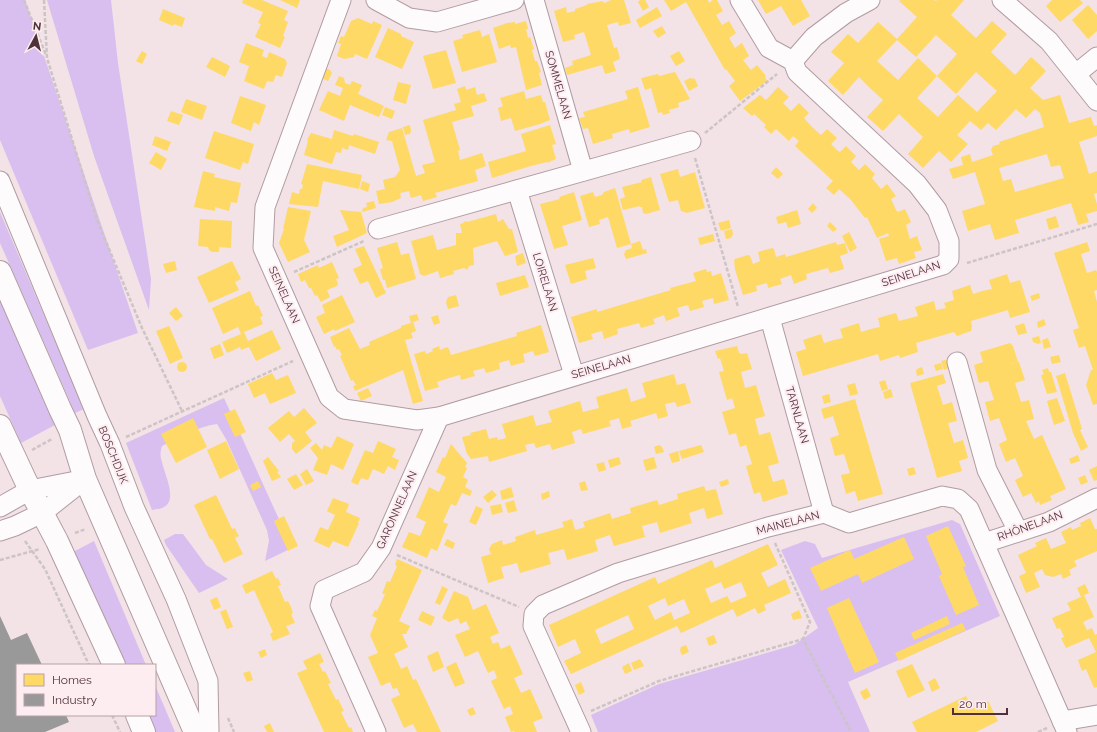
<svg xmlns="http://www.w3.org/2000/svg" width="1097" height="732" viewBox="0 0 1097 732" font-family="Raleway,sans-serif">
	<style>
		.green { fill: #d8bfef }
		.homes { fill: #ffd966; fill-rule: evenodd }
		.industry { fill: #999 }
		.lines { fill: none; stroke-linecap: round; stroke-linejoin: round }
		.minor-casing { stroke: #b09ca2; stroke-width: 21 }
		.major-casing { stroke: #b09ca2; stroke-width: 24 }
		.path { stroke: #cdc4c6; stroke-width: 2.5; stroke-dasharray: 4 2; stroke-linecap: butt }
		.minor { stroke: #fdfbfb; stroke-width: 19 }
		.major { stroke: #fdfbfb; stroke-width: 22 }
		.labels { text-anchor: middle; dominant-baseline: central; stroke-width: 4; stroke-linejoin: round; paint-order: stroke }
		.street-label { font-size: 11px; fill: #4f313a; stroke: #fdecf0 }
	</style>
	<rect width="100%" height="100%" fill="#f3e2e6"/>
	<!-- green -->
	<g class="green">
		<path d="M0 0H25L138 333 88 350 0 140Z"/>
		<path d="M47 0H111L118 63 151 279 149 310 94 156Z"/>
		<path d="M0 212 84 409 75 413 0 243Z"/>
		<path d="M0 298 55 425 21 443 0 396Z"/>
		<path d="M224 398 292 548 265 561 269 541 267 530 226 439 217 424C198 426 179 438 162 446 160 452 160 457 162 462 164 473 178 500 164 507 161 509 156 509 152 510L126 443Z"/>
		<path d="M952 520 960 524 1000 616 848 682 870 732H598L591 715 659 684 794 645 818 628 781 550 805 541 815 544 822 558Z"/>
		<path d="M175 534H183L206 565 228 579 199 593 166 545 164 540Z"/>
		<path d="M94 541 146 665H125L73 552Z"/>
		<path d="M155 685 175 732H155L148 715H155Z"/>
	</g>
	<!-- homes -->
	<g class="homes">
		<path d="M243 0H262L288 11 284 20 288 22 283 36 285 37 280 48 255 37 261 24 258 23 263 12 242 3Z"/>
		<path d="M280 0H300L297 8Z"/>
		<path d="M611 0H624L631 23 619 26 618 22 607 25 614 48 617 47 620 59 613 62 616 71 605 74 602 65 567 75 565 68 573 65 572 61 591 55 584 32 574 35 575 39 563 42 554 11 566 7 567 13 575 11V9L587 5V4L603 1 604 3Z"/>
		<path d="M640 0H645L649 7 643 11 638 2Z"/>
		<path d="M664 0H708L709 3 713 0H717L723 11 716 15 722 25 729 21 736 33 729 38 735 48 742 43 749 56 743 60 751 70 757 65 766 76 765 77 767 81 740 101 729 86 735 81 726 69 725 70 686 2 671 11Z"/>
		<path d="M758 0H801L810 16 793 26 781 6 766 14Z"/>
		<path d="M901 0H934L936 1 937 0H964L951 15 963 26 976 38 992 21 1007 34 991 52 1015 75 1031 57 1039 64 1046 71 1030 88 1043 100 1060 95 1069 123 1091 117 1094 126 1097 125V136L1079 142 1089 174 1097 171V193L1094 194 1097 204V211L1086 214 1089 222 1078 225 1071 203 1015 220 1019 233 995 240 990 224 968 231 962 211 985 204 975 172 953 179 949 169 963 165 961 157 970 154 972 162 993 155 991 150 993 146 1000 144 999 142 1044 127 1040 113 1035 109 1026 118 1016 109 996 130 988 123 981 130 970 121 957 135 968 144 951 162 939 151 923 168 908 154 923 137 899 114 883 131 867 117 883 100 871 89 859 77 843 95 828 81 844 63 831 52 848 34 858 43 878 22 897 39 917 17 899 1ZM936 35 957 54 937 76 918 58 898 80 877 61 897 40 916 57ZM976 72 997 91 977 112 958 95 938 117 917 98 937 76 956 94ZM1047 154 1051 167 1060 165 1064 178 1015 192 1011 179 1003 181 999 168Z"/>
		<path d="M1052 0H1080L1083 3 1060 22 1046 6Z"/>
		<path d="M1088 5 1097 15V31L1088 39 1072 20Z"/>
		<path d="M657 7 662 16 640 28 636 20Z"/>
		<path d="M163 9 185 18 182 27 174 24 173 26 159 20Z"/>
		<path d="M358 18 372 24 373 21 382 25 367 59 355 54 354 57 344 59 337 56 341 44 338 43 341 36 344 37 351 21Z"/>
		<path d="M526 21 528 29H526L528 38 530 37 534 49 532 50 535 61H537L541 72 539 73 542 85 526 90 516 47 511 48 510 45 499 49 493 28 507 23 515 22V24Z"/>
		<path d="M662 26 666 33 658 38 653 31Z"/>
		<path d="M388 28 401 34V36L414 42 402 69 375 57Z"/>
		<path d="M480 30 482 37 489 34 497 62 462 72 453 41 463 38 462 35Z"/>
		<path d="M246 43 264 50 262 56 267 58 269 52 285 59 287 63 282 77 276 75 273 82 267 81 264 89 244 81 249 66 239 62Z"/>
		<path d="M446 50 456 83 433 89 423 56Z"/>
		<path d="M142 51 147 54 142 64 136 61Z"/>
		<path d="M679 51 685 61 676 66 670 56Z"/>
		<path d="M212 57 230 66 225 77 206 67Z"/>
		<path d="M326 68 330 70 332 73 328 81 319 77Z"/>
		<path d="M675 72 690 99 678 103 679 107 669 110 670 113 663 115 662 112 658 113 651 88 645 90 641 78 658 74 659 76Z"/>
		<path d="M339 76 344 78 345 83 350 85 352 81 362 85 358 94 384 106 379 117 350 105 344 121 319 110 328 91 340 96 343 88 335 85Z"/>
		<path d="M690 78 695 79 698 86 689 91 684 81Z"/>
		<path d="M398 82 411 85 406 104 393 100Z"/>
		<path d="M465 86 466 90 475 87 477 95 484 93 487 101 471 106 474 116 452 122 460 150 458 151 460 160 482 153 486 166 475 170 478 181 435 193 437 197 423 201 421 195 411 198 409 191 400 193 401 198 392 202 379 204 376 191 385 189 383 180 395 177 400 170 392 141 386 140 389 132 402 128 416 176 425 173 422 165 435 162 423 120 456 110 454 104 461 102 457 89Z"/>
		<path d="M638 87 650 127 630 133 629 129 612 134 613 138 593 144 588 128 583 129 579 118 585 117 583 112 628 99 625 91Z"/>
		<path d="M778 87 789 97 783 103 791 111 799 103 809 113 804 118 812 127 821 135 827 129 837 138 831 144 837 150 840 152 846 146 856 156 851 162 859 170 865 164 875 174 872 178 881 189 887 184 896 196 891 199 896 210 898 212 905 209 911 222 906 225 910 239 917 236 922 250 914 252 916 258 899 264 897 258 886 261 879 239 889 236 888 233 877 238 867 217 865 218 851 200 839 189 834 195 826 188 833 181 795 146 799 141 793 136 789 141 776 129 771 134 764 127 766 125 754 114 752 116 743 108 760 95 766 100Z"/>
		<path d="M524 91 526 99 541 95 543 102H545L550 120 540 124 515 131 511 118 501 121 498 108 503 106 500 98Z"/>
		<path d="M240 96 266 105 259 125 254 122 251 131 231 123Z"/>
		<path d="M186 99 207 106 202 120 181 112Z"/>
		<path d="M385 107 395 111 392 119 382 115Z"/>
		<path d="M171 111 183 115 179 125 167 121Z"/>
		<path d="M410 125 411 131 410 134 405 135 403 127Z"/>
		<path d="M550 125 556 144 552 145 556 159 547 163V162L531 166 492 178 488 162 526 151 521 134Z"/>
		<path d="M334 130 353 136 354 134 379 142 375 154 349 145 348 150 342 148 341 153 336 152 332 164 304 155 308 141 307 140 311 133 332 139Z"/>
		<path d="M214 131 254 144 248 164 243 162 240 170 205 158Z"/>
		<path d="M155 136 171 142 167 151 152 145Z"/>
		<path d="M156 152 167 159 161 170 149 163Z"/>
		<path d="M307 164 362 175 359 189 323 181 318 207 289 204 292 192 299 194 300 189H302L303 185 301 184Z"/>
		<path d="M776 167 783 174 778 179 771 173Z"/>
		<path d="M678 169 680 177 695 172 705 208 687 213 681 211 678 200 669 202 660 174Z"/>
		<path d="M203 171 215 174 214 177 241 183 237 203 231 202 229 211 215 207V211L194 207Z"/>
		<path d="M651 177 660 210 646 214 643 213 642 207H640V206L623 210 620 199 625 197 622 187 642 182 641 180Z"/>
		<path d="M362 181 370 184 368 192 360 189Z"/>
		<path d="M615 188 631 244 617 248 608 217 599 220 600 224 589 227 580 196 593 192 595 197 602 195 604 192Z"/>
		<path d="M574 192 582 220 562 226 568 245 554 249 540 204 560 199 559 197Z"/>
		<path d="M374 201 376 208 362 212 363 208 367 207 366 203Z"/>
		<path d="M813 203 817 208 812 213 808 209Z"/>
		<path d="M288 207 311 211 304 240 310 252 288 262 279 243 284 229H283Z"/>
		<path d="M340 210 361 212 367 233 337 247 333 236 349 230Z"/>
		<path d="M797 210 801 224 788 228 786 222 778 224 776 217Z"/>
		<path d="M496 214 498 222 503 219 509 229H512L518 252 505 256 497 241 473 248 474 265 469 266 467 270 464 268 453 271 454 274 440 278 438 271 424 276 420 274 411 241 433 235 437 250 456 245V233H462L460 224 464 223 463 222 467 221V222Z"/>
		<path d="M1056 216 1059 227 1049 230 1046 219Z"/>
		<path d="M200 219 232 221 231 248 219 247V252H212L209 250 208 247 198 246Z"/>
		<path d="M729 220 731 228 721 231 718 223Z"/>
		<path d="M830 222 837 229 833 232 827 226Z"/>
		<path d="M732 229 733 234 731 238 726 239 724 231Z"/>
		<path d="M849 232 857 248 850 252 842 236Z"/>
		<path d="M713 234 715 241 700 245 698 238Z"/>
		<path d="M640 241 643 250 646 249 647 253 626 259 624 254 626 250 632 248 631 244Z"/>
		<path d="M397 242 401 255 409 253 416 279 387 288 385 280H383L380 269 383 268 377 248Z"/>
		<path d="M836 242 837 245 845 243 848 253 840 256 844 269 830 273 828 268 806 274 807 279 794 284 791 275 780 279 782 284 768 288 767 283 756 286 757 291 743 295 735 269 734 261 735 259 748 255 750 256 753 264 760 261 758 252 772 248 774 249 776 257 785 254 786 257Z"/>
		<path d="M1087 242 1090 251 1081 254 1087 273 1096 270 1097 272V290L1094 291 1097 302V404L1093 405 1086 385 1091 370H1093L1085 346 1079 348 1073 330 1079 328 1054 253Z"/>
		<path d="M364 246 386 293 376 298 368 281 360 284 353 269 362 265 355 249Z"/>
		<path d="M523 253 526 263 517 266 515 256Z"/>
		<path d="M593 258 596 268 585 271 587 279 571 284 565 265Z"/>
		<path d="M175 261 177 270 166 273 163 264Z"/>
		<path d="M232 261 241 279 235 282 239 290 209 303 197 277Z"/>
		<path d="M332 262 339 278 336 279 338 284 337 286 327 290 330 297 321 302 317 295 315 296 311 288H309L305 280 301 282 298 274 318 265 319 268Z"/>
		<path d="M706 269 707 272 711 271 712 276 721 273 729 300 714 304 713 298 702 301 704 307 690 311 688 305 677 308 680 316 666 321 664 315 653 319 655 324 641 328 639 323 617 329 618 334 604 339 602 331 591 334 593 339 579 343 571 317 597 309V312L671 290 670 288 696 281 693 273Z"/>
		<path d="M1007 274 1010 283 1020 280 1030 312 1010 318 1008 310 971 321 972 327 971 331 957 336 954 332 916 343 918 352 900 358 899 355 880 361 878 354 803 376 796 352 806 349 803 340 821 334 824 343 834 340 843 338 840 329 859 323 861 332 871 329 880 327 878 318 896 313 899 321 918 316 915 307 934 301 936 310 946 308 944 303 954 300 952 291 970 285 973 294 982 291 992 289 989 280Z"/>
		<path d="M525 275 529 287 500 296 496 283Z"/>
		<path d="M250 291 256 306 258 305 263 316 260 317 263 324 244 332 248 341 272 330 281 349 256 361 249 347 241 350 240 347 227 353 222 342 241 334 238 327 223 334 212 308Z"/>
		<path d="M1039 293 1040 298 1032 301 1030 296Z"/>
		<path d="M342 295 355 322 335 331 334 329 324 334 316 317 325 313 322 305Z"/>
		<path d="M456 295 459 306 448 309 446 302 448 297Z"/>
		<path d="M176 307 183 316 176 321 169 313Z"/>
		<path d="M417 314 419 320 413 322 416 331 411 333 413 338 405 340 423 401 413 404 403 370 355 391 353 386 356 385 353 380 351 381 340 356 342 355 339 349 337 350 335 346 334 347 330 337 349 328 360 349 370 345 369 342 401 328V326L411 323 409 316Z"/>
		<path d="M438 315 440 323 434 325 431 317Z"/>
		<path d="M1044 319 1046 325 1038 328 1037 322Z"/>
		<path d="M1024 323 1027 333 1018 335 1015 326Z"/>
		<path d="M541 325 549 352 535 356 533 351 523 354 525 362 511 366 509 360 499 363 500 369 486 373 484 368 473 371 475 376 461 380 460 375 449 378 437 382 439 387 425 391 414 354 425 351 426 354 433 351 432 349 439 346 440 350 447 347 449 349 451 355 517 336 516 333Z"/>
		<path d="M169 326 183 358 170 364 156 331Z"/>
		<path d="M1039 336 1041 343 1038 344 1033 342 1032 338Z"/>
		<path d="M1048 338 1051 347 1044 349 1042 340Z"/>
		<path d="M1010 343 1013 346 1018 362 1010 364 1019 362 1025 380 1015 383 1021 402 1029 400 1034 419 1026 421 1034 439 1042 435 1066 489 1050 496 1052 500 1040 505 1039 501 1036 503 1031 493 1023 497 1015 480 1023 476 1015 458 1006 462 999 444 1007 440 999 418 990 421 985 402 994 400 988 381 979 383 974 365 983 362 980 352Z"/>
		<path d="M220 344 224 355 214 359 210 348Z"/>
		<path d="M737 346 739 353 742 354 747 353 752 369 741 372 745 388 756 385 765 416 755 419 759 435 770 432 779 463 768 466 773 482 784 479 788 494 763 502 760 492 754 494 746 466 752 464 746 445 740 447 736 433 729 435 722 412 735 408 732 398 727 400 719 372 724 371 720 358 718 359 715 351Z"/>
		<path d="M1059 355 1061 362 1052 364 1050 357Z"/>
		<path d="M949 359 951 367 944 370 941 361Z"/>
		<circle cx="182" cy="367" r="5"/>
		<path d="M941 363 943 369 936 371 934 365Z"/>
		<path d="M922 367 924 374 917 376 916 371 917 369Z"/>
		<path d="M1048 368 1049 372H1051L1057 392 1047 394 1041 375 1044 374 1042 370Z"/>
		<path d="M272 373 276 380 288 375 296 393 270 404 265 393 254 398 248 384Z"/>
		<path d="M1065 373 1082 429 1080 430 1088 447 1081 451 1073 433 1056 376Z"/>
		<path d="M674 374 677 385 685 383 691 403 677 407 675 402 665 404 668 416 658 419 656 413 630 421 632 426 622 429 619 418 609 421 611 426 583 434 581 429 572 432 575 443 552 450 550 444 536 448 534 443 525 445 527 451 489 462 488 456 471 459 467 454 462 437 471 435 470 433 486 429 489 439 497 437 498 440 506 438 502 424 533 415 536 426 552 422 548 411 580 401 583 412 599 408 596 397 627 388 631 402 646 397 642 383Z"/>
		<path d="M943 374 946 383 937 386 943 405 952 402 957 421 948 423 954 443 963 440 968 458 959 461 962 471 937 478 910 383Z"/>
		<path d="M885 380 888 389 882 391 879 382Z"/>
		<path d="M855 383 858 394 850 396 847 385Z"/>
		<path d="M368 388 372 396 361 401 357 393Z"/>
		<path d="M891 389 893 397 885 399 883 392Z"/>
		<path d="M829 394 831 402 824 404 822 396Z"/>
		<path d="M1057 398 1065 421 1054 425 1050 412 1056 410 1050 412 1047 401Z"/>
		<path d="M855 399 883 494 858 501 855 491 846 494 841 475 850 473 844 454 835 456 830 438 839 435 833 416 824 419 821 409Z"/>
		<path d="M304 408 317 423 305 432 312 441 296 454 292 449V443L295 441 289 434 280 442 268 428 289 411 294 417Z"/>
		<path d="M235 409 246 432 235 437 224 414Z"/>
		<path d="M193 418 207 447 176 463 161 434Z"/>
		<path d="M337 436 354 444 343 470 331 464 327 475 313 470 318 458 310 448 316 443 322 450 324 445 331 448Z"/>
		<path d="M226 441 239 469 220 479 207 450Z"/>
		<path d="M378 441 396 449 392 457 399 460 395 470 388 466 384 474 373 469 368 480 361 478 358 485 351 482 365 450 373 453Z"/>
		<path d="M451 444 467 463 465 467 467 468 463 477 468 480 465 487 472 491 470 496 462 493 456 506 451 504 443 522 448 524 437 551 431 548 427 558 402 547 409 532 420 536 426 522 416 517 429 487 439 492 446 477 436 472 443 457 445 458Z"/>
		<path d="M659 445 662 447 664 452 656 454 654 447Z"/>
		<path d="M701 445 704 452 682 459 679 451Z"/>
		<path d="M678 451 680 461 672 463 669 454Z"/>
		<path d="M1078 455 1080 461 1071 464 1069 459Z"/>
		<path d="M268 457 279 471 277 472 281 477 272 481 263 461Z"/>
		<path d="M619 457 621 464 610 468 608 460Z"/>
		<path d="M654 457 657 468 646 471 643 460Z"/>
		<path d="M604 462 606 470 599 472 596 464Z"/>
		<path d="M1097 466V480L1094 481 1089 470Z"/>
		<path d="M914 467 916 474 909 476 907 469Z"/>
		<path d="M307 469 314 481 306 485 300 474Z"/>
		<path d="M296 474 303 485 294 490 287 479Z"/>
		<path d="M1085 475 1088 482 1081 485 1078 478Z"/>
		<path d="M728 479 729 484 721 487 719 482Z"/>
		<path d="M258 481 261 487 253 491 250 485Z"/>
		<path d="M585 481 588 490 581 491 579 483Z"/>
		<path d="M704 486 706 491 716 489 723 514 707 519 704 508 689 513 692 523 660 533 657 522 642 526 645 537 614 546 610 535 595 540 598 551 567 560 564 549 548 553 551 564 520 573 517 563 501 567 504 578 488 583 481 557 491 554 489 549 492 544 502 540 503 545 516 541 515 537 535 530 536 535 564 527 562 522 572 519 575 530 585 527 583 522 610 513 612 519 631 513 630 508 657 500 659 505 678 499 677 494Z"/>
		<path d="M511 487 514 497 502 500 500 491Z"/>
		<path d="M492 490 497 495 488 503 483 497Z"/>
		<path d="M549 491 550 497 542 500 541 494Z"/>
		<path d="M216 495 232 529 235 528 236 531 239 536 235 538 243 554 224 563 212 539H210L194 505Z"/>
		<path d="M333 498 349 504 346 512 360 518 358 523H359L348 547 333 541 329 548 314 541 320 527 328 530 335 515 327 511Z"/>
		<path d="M514 500 517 511 508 513 505 503Z"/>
		<path d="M501 504 503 512 492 515 490 506Z"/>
		<path d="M476 506 483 509 476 525 469 522Z"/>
		<path d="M284 516 298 546 288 551 274 521Z"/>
		<path d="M1090 518 1095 529H1097V551L1074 561 1077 566 1069 570 1071 575 1063 579 1061 574 1053 577 1045 575 1042 569 1034 573 1040 587 1026 593 1019 576 1026 573 1018 555 1037 546 1035 543 1046 538 1051 549 1066 543 1061 532 1071 527 1072 530 1081 526 1080 523Z"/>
		<path d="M948 526 966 566 963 567 979 605 956 615 939 576 942 574 926 536Z"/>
		<path d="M904 537 914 559 862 583 858 574 821 591 810 568 850 550 854 559Z"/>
		<path d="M447 539 455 543 453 549 444 545Z"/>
		<path d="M768 544 778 565 761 573 768 587 785 579 791 593 764 605 766 610 758 614 755 608 737 617 733 609 681 633 677 626 571 674 564 661 581 653 575 639 558 647 549 625 655 577 658 584 712 560 715 568ZM721 582 724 589 741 582 747 596 731 603 727 596 711 603 705 589ZM665 598 668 606 684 599 690 613 674 620 671 612 655 620 648 606ZM628 615 634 629 601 644 595 630Z"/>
		<path d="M397 559 422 570 399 621 410 626 406 634H402L408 647 394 654 401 669 407 666 413 680 416 679 441 732H417L413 724 404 728 391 699 400 695 397 688 393 689 390 682 381 686 368 657 378 653 370 635 377 618 372 616 375 610 377 611 381 603 385 594H382L387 581 390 582 397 566 395 565Z"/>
		<path d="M272 571 276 579 278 578 281 585 278 586 285 602 288 601 291 607 293 613 291 614 295 623 286 626 290 634 273 641 270 634 273 632 254 590 246 594 242 585Z"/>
		<path d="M1085 584 1089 593 1084 595 1094 617 1083 622 1087 630 1092 628 1095 635 1097 634V687L1094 688 1086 669 1082 671 1078 660 1096 652 1089 638 1066 648 1061 638 1064 637 1060 628 1057 629 1052 618 1071 610 1067 603 1081 597 1077 588Z"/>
		<path d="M442 586 448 589 440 605 435 603Z"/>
		<path d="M454 591 468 597 473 610 486 604 499 633 490 637 493 644 498 642 501 649 510 645 523 674 514 678 521 693 530 689 543 718 533 722 537 732H515L514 731 511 732 505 717 513 714 510 706 504 709 491 681 497 678 494 670 488 673 478 651 465 657 455 635 470 629 466 621 460 624 458 618 449 622 442 618Z"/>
		<path d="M217 597 221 607 214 610 210 600Z"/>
		<path d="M849 598 879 662 855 673 827 608Z"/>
		<path d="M226 609 233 627 227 629 220 612Z"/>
		<path d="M799 610 802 618 793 620 791 614Z"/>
		<path d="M422 611 435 617 431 626 418 620Z"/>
		<path d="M947 616 950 624 914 640 911 633Z"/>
		<path d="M962 623 966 630 899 661 895 653Z"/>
		<path d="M714 635 717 643 709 646 706 638Z"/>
		<path d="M686 645 689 652 682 655 680 651 681 647Z"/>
		<path d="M265 649 267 655 261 658 258 652Z"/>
		<path d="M438 651 444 667 433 672 427 656Z"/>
		<path d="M320 653 324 662 319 664 323 672 325 671 331 683 328 684 336 700 338 699 344 711 341 712 349 728 351 727 353 732H324L297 673 307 669 303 661Z"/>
		<path d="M640 659 644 666 634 670 631 663Z"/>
		<path d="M456 662 465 683 455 687 446 667Z"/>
		<path d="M629 663 632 671 625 674 622 667Z"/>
		<path d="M912 664 925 690 908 698 896 671Z"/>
		<path d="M250 671 253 680 247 682 243 673Z"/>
		<path d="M935 678 940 688 932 692 928 682Z"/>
		<path d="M581 682 585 692 579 695 575 685Z"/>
		<path d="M867 688 871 696 864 700 860 692Z"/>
		<path d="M966 696 972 709 988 701 998 721 976 732H917L912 722Z"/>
		<path d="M473 707 476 714 470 716 467 710Z"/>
		<path d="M270 723 274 732H267L264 726Z"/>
	</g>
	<!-- industry -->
	<path class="industry" d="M0 616 11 640 27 633 42 665H17V715H66L69 722 45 732H0Z"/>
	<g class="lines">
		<!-- minor casing -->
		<g class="minor-casing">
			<g id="minor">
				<path d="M341 0 265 207 263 248 329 397 344 409 417 420 439 417C606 365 775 316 943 265L949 259V241L937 210 917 184 797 72 793 61 769 48 740 0"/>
				<path d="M376 0 409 18 437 22 514 0"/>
				<path d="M534 0 583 171"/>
				<path d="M1002 0 1049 41 1097 101"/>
				<path d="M793 61 814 37 846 13 870 0"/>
				<path d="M1076 74 1097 57"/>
				<path d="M0 181 97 416 110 444 134 507 176 599 208 681 209 732"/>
				<path d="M517 190 574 375"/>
				<path d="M378 229 691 141"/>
				<path d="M770 318 824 513"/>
				<path d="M957 362 987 470 1018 531"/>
				<path d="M0 507 30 490 81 480"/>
				<path d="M0 531 15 526 42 513 85 479"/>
				<path d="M984 543 1049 522 1097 498"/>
				<path d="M1062 721 1097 715"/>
				<path d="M376 732 320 606 324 590 364 572 381 548 439 417"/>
				<path d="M581 732 533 626 534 614 543 605 618 573 768 527 824 513 849 523 942 496 958 499 969 509 1067 732"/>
			</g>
		</g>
		<!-- major casing -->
		<g class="major-casing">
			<g id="major">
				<path d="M0 272 60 409 70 430 85 479 195 732"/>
				<path d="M0 426 30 490 57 541 114 665"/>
				<path d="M137 715 144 732"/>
			</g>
		</g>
		<!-- path -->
		<g class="path">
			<path d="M24 0 46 55"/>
			<path d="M44 0 47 58 97 220 142 328 182 411"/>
			<path d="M705 133 777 74"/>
			<path d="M695 158 738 307"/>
			<path d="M967 263 1097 224"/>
			<path d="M294 272 364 241"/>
			<path d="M126 437 293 361"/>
			<path d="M32 450 52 439"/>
			<path d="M75 533 86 529"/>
			<path d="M25 541 45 569 89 665"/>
			<path d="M775 543 810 622 803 639 851 732"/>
			<path d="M397 555 519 607"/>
			<path d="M0 560 40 549"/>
			<path d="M591 711 659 681 803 639"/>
			<path d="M112 715 120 732"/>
			<path d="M228 718 234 732"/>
			<path d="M1038 732 1047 728"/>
		</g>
		<!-- minor -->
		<use href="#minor" class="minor"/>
		<!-- major -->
		<use href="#major" class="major"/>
	</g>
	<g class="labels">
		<!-- street labels -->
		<g class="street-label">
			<text transform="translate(558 85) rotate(74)">SOMMELAAN</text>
			<text transform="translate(911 274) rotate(-18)">SEINELAAN</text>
			<text transform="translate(545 282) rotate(73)">LOIRELAAN</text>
			<text transform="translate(284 295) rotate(66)">SEINELAAN</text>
			<text transform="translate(601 367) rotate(-16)">SEINELAAN</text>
			<text transform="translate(797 415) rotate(74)">TARNLAAN</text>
			<text transform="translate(113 455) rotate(68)">BOSCHDIJK</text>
			<text transform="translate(397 510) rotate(-66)">GARONNELAAN</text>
			<text transform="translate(788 523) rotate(-15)">MAINELAAN</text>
			<text transform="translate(1030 526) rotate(-20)">RHÔNELAAN</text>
		</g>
	</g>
	<!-- legend -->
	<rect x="16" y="664" width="140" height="52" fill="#fdecf0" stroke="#b7a1a7"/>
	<rect x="24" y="674" width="20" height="12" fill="#ffd966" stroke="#b7a1a7"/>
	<text x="52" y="684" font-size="12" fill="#4f313a">Homes</text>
	<rect x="24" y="694" width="20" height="12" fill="#999999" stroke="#b7a1a7"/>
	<text x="52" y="704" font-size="12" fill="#4f313a">Industry</text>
	<!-- north arrow -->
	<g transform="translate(36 36) rotate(7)" stroke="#fdecf0" stroke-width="3" paint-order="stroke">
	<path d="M0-3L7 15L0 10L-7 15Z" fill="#4f313a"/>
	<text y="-6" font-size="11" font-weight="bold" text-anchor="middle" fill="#4f313a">N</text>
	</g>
	<!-- scale -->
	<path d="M953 708v6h54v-6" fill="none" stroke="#4f313a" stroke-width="2"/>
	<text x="959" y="708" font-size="12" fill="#4f313a" stroke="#fdecf0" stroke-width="3" paint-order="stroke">20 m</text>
</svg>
